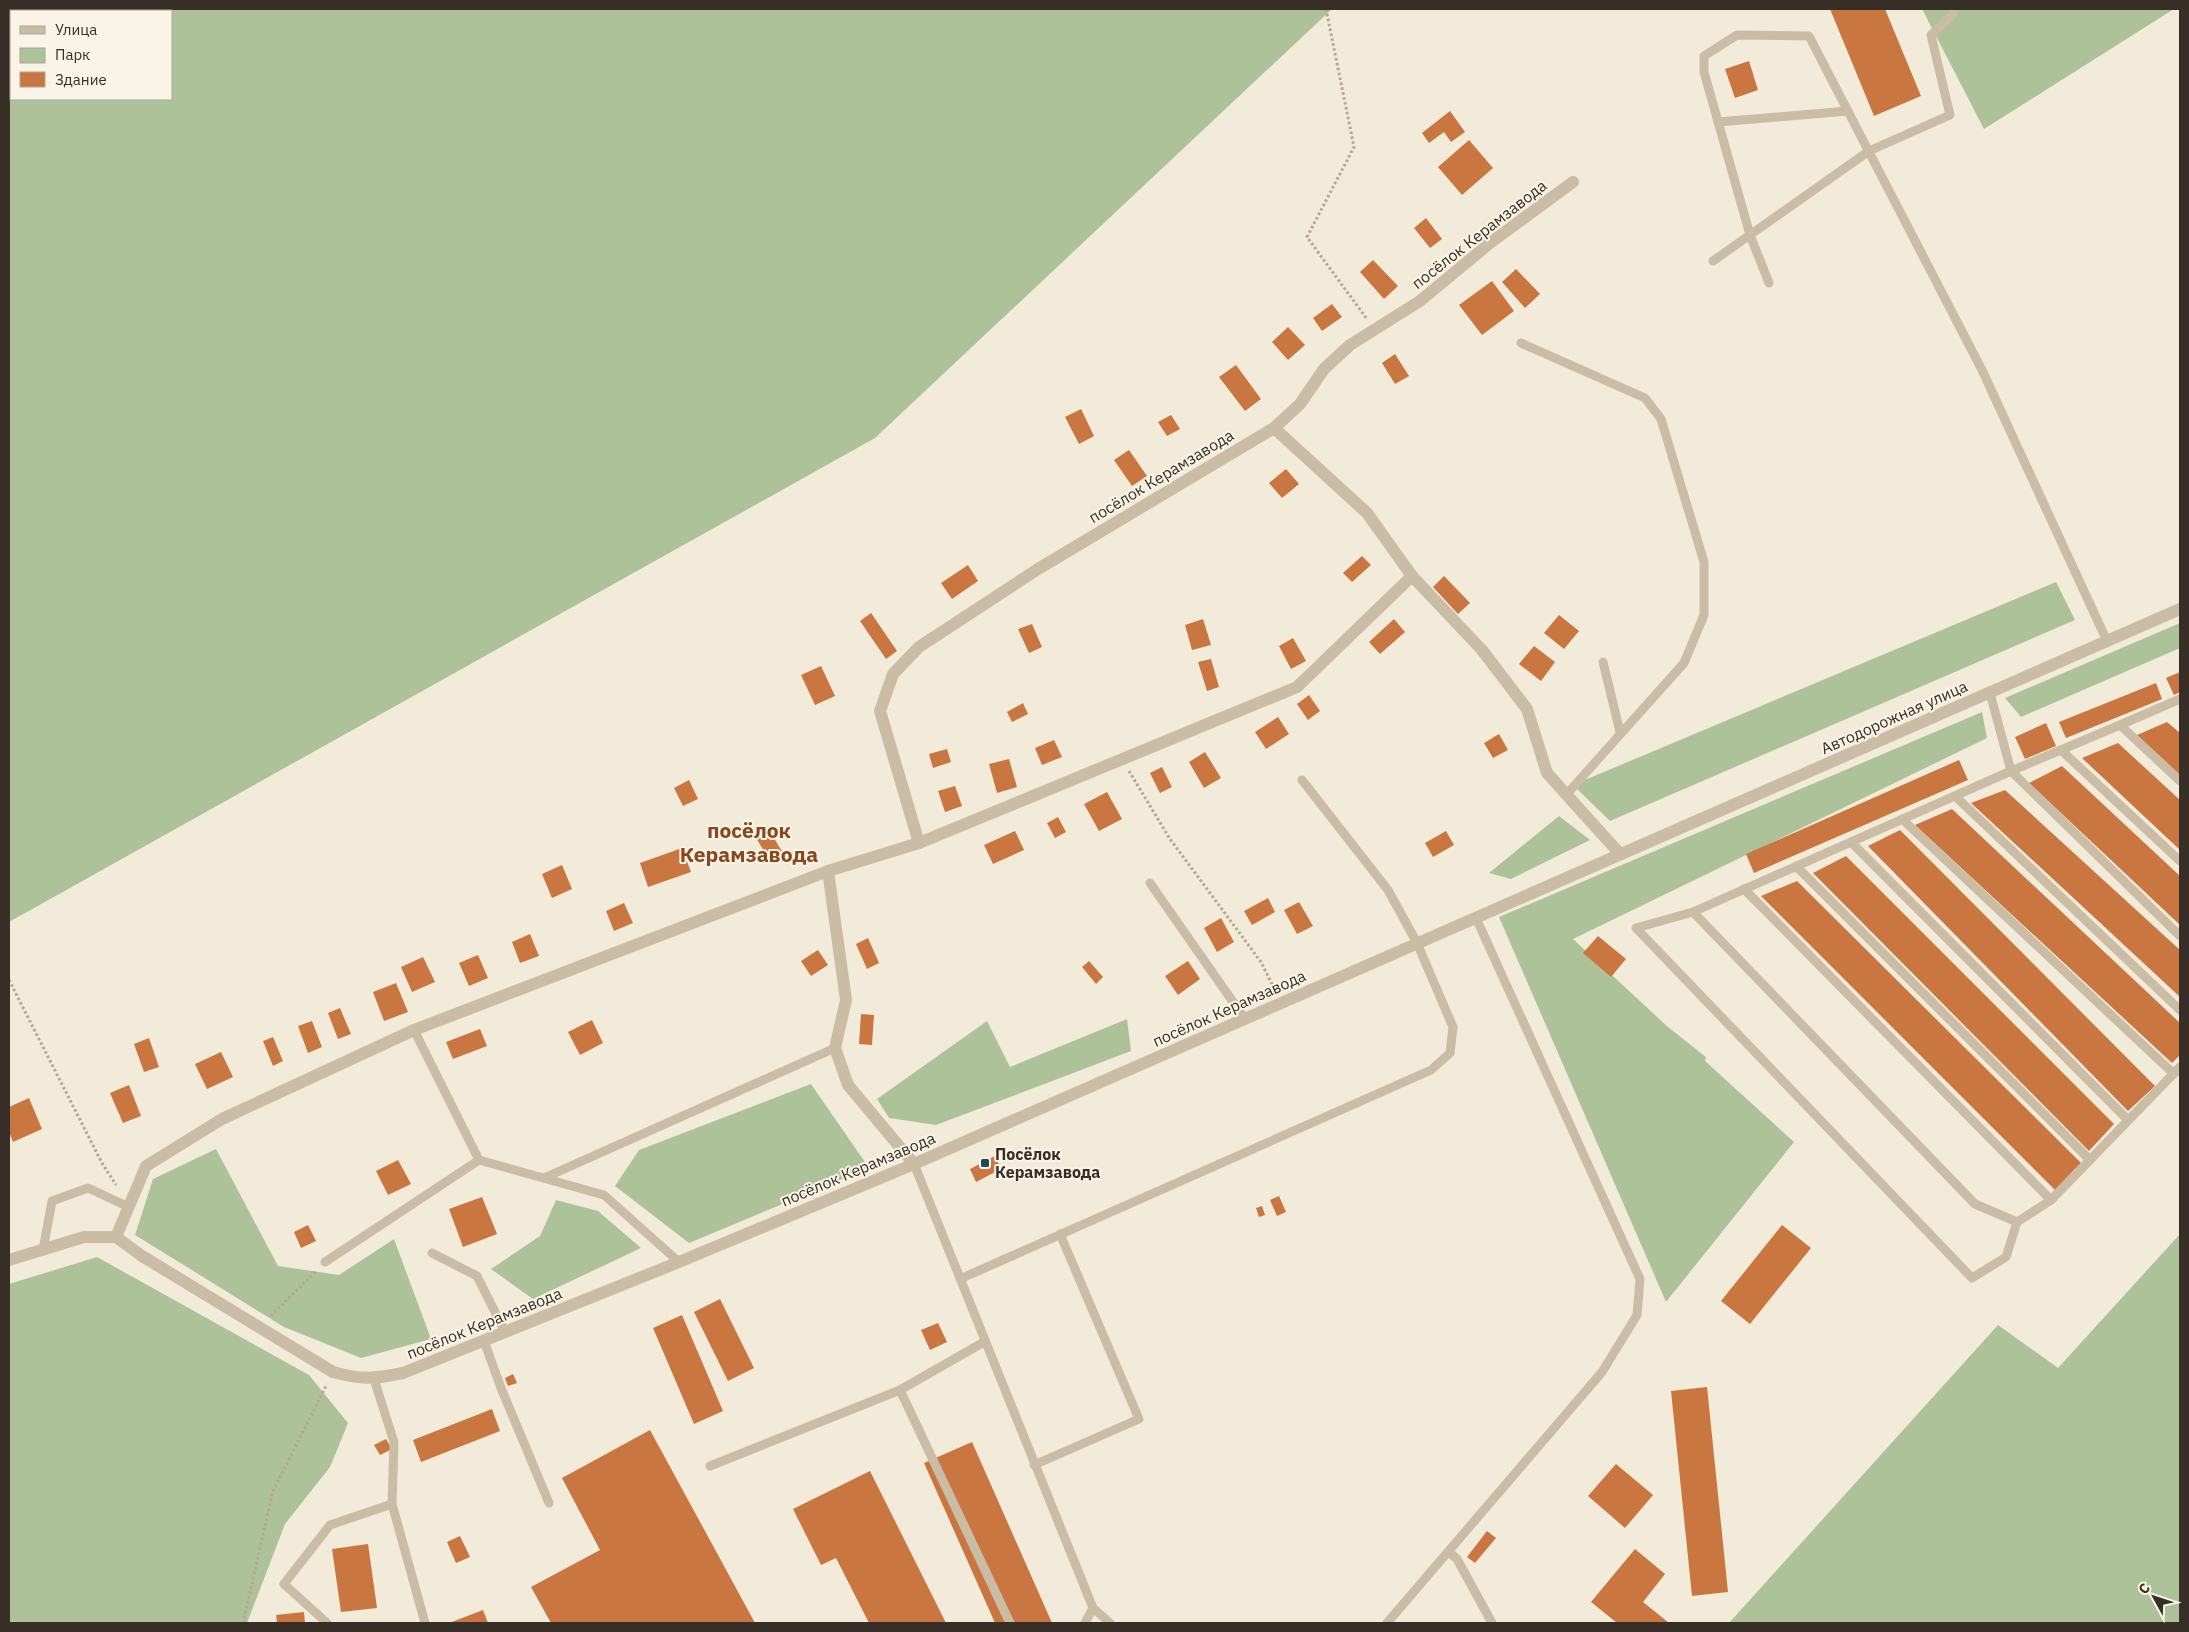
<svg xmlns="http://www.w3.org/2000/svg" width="2189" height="1632" viewBox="0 0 2189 1632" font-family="'IBM Plex Sans',sans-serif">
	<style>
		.green { fill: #aec299; fill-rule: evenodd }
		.building { fill: #ca7640 }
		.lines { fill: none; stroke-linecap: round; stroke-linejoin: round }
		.path { stroke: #b7a68f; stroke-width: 3; stroke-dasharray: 2.5 2.5; stroke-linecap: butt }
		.lane { stroke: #cbbca5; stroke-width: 9 }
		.street { stroke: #cbbca5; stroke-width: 12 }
		.poi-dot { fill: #1b4c59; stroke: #faf4e6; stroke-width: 2 }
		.labels { text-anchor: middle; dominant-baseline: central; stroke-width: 4; stroke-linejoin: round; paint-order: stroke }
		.street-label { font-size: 16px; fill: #362e27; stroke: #faf4e6 }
		.poi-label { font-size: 16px; font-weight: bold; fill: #362e27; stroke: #faf4e6; text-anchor: start }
		.district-label { font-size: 21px; font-weight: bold; fill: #88471d; stroke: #faf4e6 }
	</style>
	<rect width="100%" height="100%" fill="#f2ebda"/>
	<!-- green -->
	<g class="green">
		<path d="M9 9H1332L875 438 9 922ZM171 11V99H11V11Z"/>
		<path d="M1922 9H2174L1984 129Z"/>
		<path d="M2056 582 2075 620 1610 821 1573 785Z"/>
		<path d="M2180 623V648L2021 717 2005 698Z"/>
		<path d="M1982 712 1987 738 1573 939 1668 1027 1706 1057 1705 1061 1794 1142 1666 1302 1499 917Z"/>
		<path d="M1559 816 1590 840 1511 879 1489 873Z"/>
		<path d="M1127 1019 1131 1051 936 1125 889 1118 877 1099 987 1021 1010 1067Z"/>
		<path d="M811 1084 869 1168 689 1243 615 1186 639 1150Z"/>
		<path d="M216 1149 278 1266 339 1275 394 1239 431 1339 361 1358 284 1327 135 1235 153 1179Z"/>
		<path d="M556 1200 598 1211 641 1248 533 1299 491 1269 540 1236Z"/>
		<path d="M2180 1234V1623H1729L1998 1325 2058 1368Z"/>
		<path d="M97 1257 309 1375 348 1423 330 1467 285 1524 247 1623H9V1284Z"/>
	</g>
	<!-- building -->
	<g class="building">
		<path d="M1830 9H1885L1921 96 1874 116Z"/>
		<path d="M1749 61 1758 90 1735 98 1725 69Z"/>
		<path d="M1450 111 1465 132 1451 142 1444 132 1429 143 1422 133Z"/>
		<path d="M1469 140 1493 168 1462 195 1438 167Z"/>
		<path d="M1426 218 1442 239 1430 248 1414 228Z"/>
		<path d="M1373 260 1398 286 1384 299 1360 272Z"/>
		<path d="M1516 269 1540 294 1525 308 1502 282Z"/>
		<path d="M1492 281 1514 311 1482 335 1459 305Z"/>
		<path d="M1332 304 1342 317 1322 331 1313 318Z"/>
		<path d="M1288 327 1305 345 1288 360 1272 342Z"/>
		<path d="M1395 354 1409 376 1395 384 1382 363Z"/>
		<path d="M1236 365 1261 399 1245 411 1219 377Z"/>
		<path d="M1081 409 1094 436 1079 444 1065 417Z"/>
		<path d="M1171 415 1180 429 1167 436 1158 422Z"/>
		<path d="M1129 450 1147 476 1132 486 1114 460Z"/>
		<path d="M1286 469 1299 484 1282 498 1269 483Z"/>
		<path d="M1362 556 1371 565 1352 582 1343 573Z"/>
		<path d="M968 565 978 581 952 599 941 583Z"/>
		<path d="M1444 576 1470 603 1458 614 1433 587Z"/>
		<path d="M871 613 897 651 886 659 860 621Z"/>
		<path d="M1559 615 1579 631 1564 649 1544 633Z"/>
		<path d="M1203 619 1211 645 1192 650 1185 625Z"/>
		<path d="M1394 619 1405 632 1380 654 1369 642Z"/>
		<path d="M1032 624 1042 647 1029 653 1018 629Z"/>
		<path d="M1293 638 1306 661 1291 669 1279 646Z"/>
		<path d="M1534 646 1555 662 1541 681 1519 664Z"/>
		<path d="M1211 659 1219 687 1207 691 1198 662Z"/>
		<path d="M821 666 835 696 815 705 801 675Z"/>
		<path d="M2180 672V692L2174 695 2166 678Z"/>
		<path d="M2156 683 2162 699 2066 738 2059 722Z"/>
		<path d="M1309 695 1320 711 1308 720 1297 704Z"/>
		<path d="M1023 703 1028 714 1012 722 1007 712Z"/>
		<path d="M1278 717 1289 734 1266 749 1255 732Z"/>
		<path d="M2167 722 2180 733V775L2137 735Z"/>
		<path d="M2046 723 2056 746 2025 759 2015 737Z"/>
		<path d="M1499 734 1508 750 1493 758 1484 743Z"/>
		<path d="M1054 740 1062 757 1042 765 1035 748Z"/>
		<path d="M2118 743 2180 800V850L2082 758Z"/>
		<path d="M947 749 951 762 933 768 929 754Z"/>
		<path d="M1205 752 1221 778 1204 788 1189 762Z"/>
		<path d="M1009 759 1017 787 997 793 989 764Z"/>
		<path d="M1959 760 1968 780 1754 873 1746 854Z"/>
		<path d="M2062 766 2180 876V925L2029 783Z"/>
		<path d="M1162 767 1172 787 1160 793 1150 773Z"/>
		<path d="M689 780 698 799 683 806 674 788Z"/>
		<path d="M955 786 962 806 945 812 938 791Z"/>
		<path d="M2005 790 2180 950V997L1971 803Z"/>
		<path d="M1107 792 1122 819 1099 831 1084 804Z"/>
		<path d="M1952 809 2180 1023V1055L2172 1063 1915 825Z"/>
		<path d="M1058 817 1066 832 1055 838 1047 823Z"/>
		<path d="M766 825 783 853 770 861 753 833Z"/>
		<path d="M1900 830 2155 1086 2128 1111 1868 846Z"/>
		<path d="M1015 831 1024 850 993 864 984 845Z"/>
		<path d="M1446 831 1454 845 1433 857 1425 843Z"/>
		<path d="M682 848 691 872 648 887 640 863Z"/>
		<path d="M1846 856 2114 1124 2089 1151 1813 873Z"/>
		<path d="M562 865 572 889 552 898 542 874Z"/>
		<path d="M1797 881 2081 1163 2055 1190 1761 896Z"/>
		<path d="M1268 898 1275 912 1252 925 1244 911Z"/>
		<path d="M1299 902 1313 926 1297 934 1284 910Z"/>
		<path d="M624 903 633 923 614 931 606 911Z"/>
		<path d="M1221 918 1234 942 1217 952 1204 928Z"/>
		<path d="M530 934 539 956 520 963 512 942Z"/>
		<path d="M1598 936 1626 959 1611 977 1583 953Z"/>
		<path d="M868 938 879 963 867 969 856 944Z"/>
		<path d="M818 950 828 965 811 976 801 961Z"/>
		<path d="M478 955 488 978 469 986 459 963Z"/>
		<path d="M423 957 435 982 412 992 401 967Z"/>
		<path d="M1089 961 1103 977 1096 984 1082 967Z"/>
		<path d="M1188 961 1200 979 1178 995 1165 976Z"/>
		<path d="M396 983 408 1012 384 1021 373 992Z"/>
		<path d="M340 1008 351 1034 338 1039 328 1013Z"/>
		<path d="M861 1014 874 1015 872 1045 859 1044Z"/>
		<path d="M592 1020 603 1043 580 1055 568 1032Z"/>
		<path d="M312 1021 322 1047 308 1053 298 1026Z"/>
		<path d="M480 1029 487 1046 453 1059 446 1042Z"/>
		<path d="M273 1037 283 1061 273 1066 263 1041Z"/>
		<path d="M149 1038 159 1067 144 1072 134 1044Z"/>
		<path d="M221 1052 233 1077 207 1089 195 1064Z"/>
		<path d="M129 1085 141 1116 123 1123 110 1093Z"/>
		<path d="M29 1098 42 1129 13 1142 9 1132V1107Z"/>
		<path d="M995 1156 1001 1169 976 1182 970 1169Z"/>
		<path d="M398 1160 411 1184 388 1195 376 1171Z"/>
		<path d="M1279 1196 1286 1212 1277 1216 1270 1200Z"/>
		<path d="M482 1197 497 1234 463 1247 449 1209Z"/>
		<path d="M1262 1206 1265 1215 1259 1217 1256 1208Z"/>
		<path d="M308 1225 316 1241 301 1248 294 1232Z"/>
		<path d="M1782 1225 1811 1248 1750 1324 1721 1301Z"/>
		<path d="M720 1299 754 1368 728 1381 694 1312Z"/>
		<path d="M682 1315 723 1411 694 1424 653 1328Z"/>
		<path d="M938 1323 947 1342 930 1350 921 1330Z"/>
		<path d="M513 1374 517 1383 508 1386 505 1378Z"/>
		<path d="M1707 1387 1728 1592 1692 1596 1671 1391Z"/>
		<path d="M492 1409 500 1431 421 1462 413 1440Z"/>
		<path d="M650 1430 755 1623H551L531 1587 600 1550 562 1478Z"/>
		<path d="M386 1439 392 1449 380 1455 374 1445Z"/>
		<path d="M972 1442 1052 1623H995L924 1463Z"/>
		<path d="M1616 1464 1653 1495 1625 1528 1588 1496Z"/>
		<path d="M870 1471 946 1623H869L836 1558 821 1565 793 1509Z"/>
		<path d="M1487 1531 1496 1538 1475 1563 1467 1557Z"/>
		<path d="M460 1536 470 1557 456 1563 447 1542Z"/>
		<path d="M368 1544 377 1608 341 1612 332 1549Z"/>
		<path d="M1635 1549 1665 1574 1643 1602 1669 1623H1617L1591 1602Z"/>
		<path d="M483 1610 488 1623H449Z"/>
		<path d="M304 1612 305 1623H277L276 1615Z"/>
	</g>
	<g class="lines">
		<!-- path -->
		<g class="path">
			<path d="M1326 9 1354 147 1307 237 1367 319"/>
			<path d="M1129 771 1170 839 1261 962 1275 990"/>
			<path d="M9 980 102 1163 116 1185"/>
			<path d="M271 1316 316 1271"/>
			<path d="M243 1623 273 1491 327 1384"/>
		</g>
		<!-- lane -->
		<g class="lane">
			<path d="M1718 122 1848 111"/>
			<path d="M1713 261 1869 151 1950 115 1931 35 1953 14"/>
			<path d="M1769 283 1750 235 1704 72V56L1737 35 1809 36 1983 372 2107 641"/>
			<path d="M1521 343 1645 398 1661 419 1704 562V615L1684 663 1566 795"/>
			<path d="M1603 662 1620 732"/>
			<path d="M1990 693 2011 771 2180 936"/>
			<path d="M2120 725 2180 699"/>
			<path d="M2061 750 2180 861"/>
			<path d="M2180 781 2120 725 2011 771 1693 912 1975 1204 2017 1222 2051 1200 2180 1067"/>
			<path d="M1955 796 2180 1010"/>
			<path d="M1902 819 2174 1074"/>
			<path d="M1851 842 2128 1120"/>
			<path d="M1796 866 2090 1160"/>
			<path d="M1150 883 1245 1019"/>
			<path d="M1744 889 2051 1200"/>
			<path d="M1693 912 1636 928 1972 1278 2006 1257 2017 1222"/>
			<path d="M414 1030 479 1160 604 1195 679 1262"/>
			<path d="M914 1164 1093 1608 1110 1623"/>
			<path d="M544 1178 835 1048"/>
			<path d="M43 1250 52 1201 88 1188 129 1207"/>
			<path d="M432 1253 477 1276 505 1332"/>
			<path d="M325 1262 479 1160"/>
			<path d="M960 1279 1431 1070 1450 1053 1453 1027 1417 943 1388 890 1302 780"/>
			<path d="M484 1341 501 1388 549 1503"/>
			<path d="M374 1379 394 1442 392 1504 425 1623"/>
			<path d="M900 1390 1010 1623"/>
			<path d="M1034 1465 1139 1419 1060 1234"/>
			<path d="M710 1466 900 1390 984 1342"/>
			<path d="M1449 1552 1457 1559 1492 1623"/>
			<path d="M327 1623 284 1584 330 1525 392 1504"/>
			<path d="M1085 1623 1093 1608"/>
			<path d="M1387 1623 1602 1372 1637 1315 1640 1279 1476 918"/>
		</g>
		<!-- street -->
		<g class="street">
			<path d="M1274 428 1367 513 1412 576 1482 650 1527 709 1547 773 1620 854"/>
			<path d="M919 843 880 711 893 674 919 647 1038 569 1274 428 1300 404 1324 369 1350 345 1420 301 1490 243 1573 182"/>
			<path d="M828 871 846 1000 835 1048 848 1085 914 1164"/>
			<path d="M116 1237 146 1166 222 1119 414 1030 828 871 919 843 1297 687 1412 576"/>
			<path d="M9 1260 84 1237H116L142 1256 333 1372C362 1380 373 1379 403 1373L679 1262 914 1164 2180 609"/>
		</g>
	</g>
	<!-- markers -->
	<rect class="poi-dot" x="980" y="1158" width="10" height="10" rx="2.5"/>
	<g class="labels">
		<!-- street labels -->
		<g class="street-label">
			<text transform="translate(1479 234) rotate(-38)">посёлок Керамзавода</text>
			<text transform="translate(1161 476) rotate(-31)">посёлок Керамзавода</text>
			<text transform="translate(1894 717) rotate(-24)">Автодорожная улица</text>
			<text transform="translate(1229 1008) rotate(-24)">посёлок Керамзавода</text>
			<text transform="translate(858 1169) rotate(-23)">посёлок Керамзавода</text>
			<text transform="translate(484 1323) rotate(-22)">посёлок Керамзавода</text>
		</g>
		<!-- poi labels -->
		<g class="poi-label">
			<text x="995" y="1154">Посёлок<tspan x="995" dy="18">Керамзавода</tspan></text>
		</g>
		<!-- district labels -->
		<g class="district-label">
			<text x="749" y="830">посёлок<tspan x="749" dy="24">Керамзавода</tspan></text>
		</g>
	</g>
	<!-- border -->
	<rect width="2189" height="1632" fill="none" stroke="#362e27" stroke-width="20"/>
	<!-- legend -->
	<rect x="10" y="10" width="162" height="90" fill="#faf4e6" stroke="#aca59a"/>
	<rect x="20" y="26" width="25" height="8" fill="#cbbca5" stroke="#aca59a"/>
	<text x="55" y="35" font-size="15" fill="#362e27">Улица</text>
	<rect x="20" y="48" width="25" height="15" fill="#aec299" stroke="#aca59a"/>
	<text x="55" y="60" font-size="15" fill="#362e27">Парк</text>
	<rect x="20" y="72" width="25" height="15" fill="#ca7640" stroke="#aca59a"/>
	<text x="55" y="85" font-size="15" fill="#362e27">Здание</text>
	<!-- north arrow -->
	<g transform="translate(2154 1597) rotate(310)" stroke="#faf4e6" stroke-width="4" paint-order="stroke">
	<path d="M0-4L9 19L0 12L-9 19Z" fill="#362e27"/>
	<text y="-8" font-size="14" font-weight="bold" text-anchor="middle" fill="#362e27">С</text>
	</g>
</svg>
